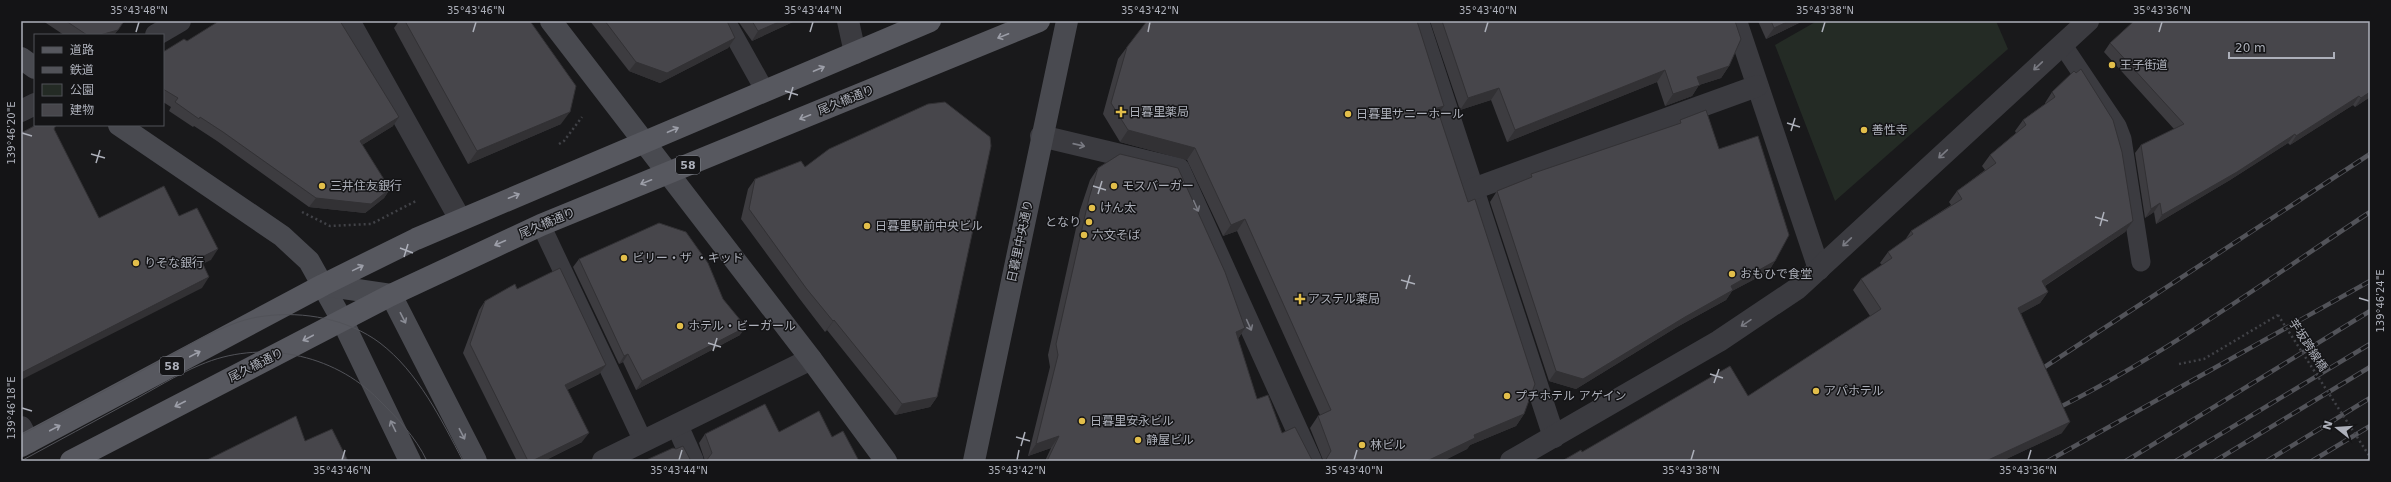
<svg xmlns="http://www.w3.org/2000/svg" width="2391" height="482" viewBox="0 0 2391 482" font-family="'DejaVu Sans','Noto Sans JP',sans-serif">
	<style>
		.green { fill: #242b25 }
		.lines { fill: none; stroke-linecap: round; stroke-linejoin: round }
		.path { stroke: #414247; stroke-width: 2.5; stroke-dasharray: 2 3; stroke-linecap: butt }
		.lane { stroke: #3b3b40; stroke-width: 19 }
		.street { stroke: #3b3b40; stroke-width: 22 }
		.secondary { stroke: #494a50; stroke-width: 22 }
		.primary { stroke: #57585f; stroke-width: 22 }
		.tram { stroke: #525359; stroke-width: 1 }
		.rail-casing { stroke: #525359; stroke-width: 4.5 }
		.rail { stroke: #141416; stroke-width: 3; stroke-dasharray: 9; stroke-linecap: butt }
		.path-bridge { stroke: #414247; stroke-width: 2.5; stroke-dasharray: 2 3; stroke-linecap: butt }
		.wall { fill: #3d3c40 }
		.shaded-wall { fill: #323134 }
		.building { fill: #47464b; stroke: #323134 }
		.oneway { stroke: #9c9ea8 }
		.oneway2 { stroke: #7a7b83 }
		.oneway3 { stroke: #8a8c95 }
		.ticks { fill: none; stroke: #adb0ba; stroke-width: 1.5 }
		.poi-dot { fill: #e2be4a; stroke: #141416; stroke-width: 1.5 }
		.labels { text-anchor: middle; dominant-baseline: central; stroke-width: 3; stroke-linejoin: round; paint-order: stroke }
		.shield { fill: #141416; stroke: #7f8189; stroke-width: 1 }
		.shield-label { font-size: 11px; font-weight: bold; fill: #adb0ba }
		.poi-label { font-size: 12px; fill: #adb0ba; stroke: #141416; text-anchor: start }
		.street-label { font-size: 12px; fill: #adb0ba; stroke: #141416 }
		.neatline { fill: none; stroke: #adb0ba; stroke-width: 1.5 }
		.ticks-label { font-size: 10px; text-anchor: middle; fill: #adb0ba }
	</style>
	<rect width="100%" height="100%" fill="#19191b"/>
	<!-- green -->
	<path class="green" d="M1817 21H1996L2008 49 1835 201 1775 45Z"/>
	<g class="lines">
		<!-- path -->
		<g class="path">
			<path d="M559 144 564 141 582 117"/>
			<path d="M302 212 330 226 371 224 416 201"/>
			<path d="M2179 364 2204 359 2278 315"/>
		</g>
		<!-- lane -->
		<g class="lane">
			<path d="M726 21 765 91"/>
			<path d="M2062 44 2117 126 2122 139 2141 262"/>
			<path d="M541 225 643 441"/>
		</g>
		<!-- street -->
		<g class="street">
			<path d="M349 21 460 219"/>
			<path d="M848 21 855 53"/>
			<path d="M1418 21 1554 437"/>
			<path d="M1736 21 1819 269"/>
			<path d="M156 35 180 21"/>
			<path d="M21 111 35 104"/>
			<path d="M1041 136 1179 169 1311 461"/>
			<path d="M1473 189 1757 86"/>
			<path d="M677 425 693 461"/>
			<path d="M21 427 29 442"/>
			<path d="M603 461 811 359"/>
			<path d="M1511 461 1719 341 1798 288 2088 21"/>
		</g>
		<!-- secondary -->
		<g class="secondary">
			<path d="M551 21 811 359 886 461"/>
			<path d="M21 58 35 68"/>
			<path d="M119 125 282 236 309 261 342 320 410 461"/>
			<path d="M323 285 391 295 476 461"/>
			<path d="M974 461 1067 21"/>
		</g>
		<!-- primary -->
		<g class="primary">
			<path d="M21 446 323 285 416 239 930 21"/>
			<path d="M71 461 391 295 541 225 1039 21"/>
		</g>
		<!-- tram -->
		<g class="tram">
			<path d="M21 435C67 411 114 386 160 361 192 344 228 320 265 316 304 311 348 319 380 343 418 372 441 419 463 461"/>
			<path d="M21 461C57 441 94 422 130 402 153 390 176 375 200 365 260 339 333 353 379 400 398 419 415 436 427 461"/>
		</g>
		<!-- rail casing -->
		<g class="rail-casing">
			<g id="rail">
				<path d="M2037 372 2370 154"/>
				<path d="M2054 410C2165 355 2267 280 2370 212"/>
				<path d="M2048 461 2370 281"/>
				<path d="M2126 461 2370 311"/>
				<path d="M2176 461 2370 344"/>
				<path d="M2215 461 2370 367"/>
				<path d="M2267 461 2370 398"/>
				<path d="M2312 461 2370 426"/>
				<path d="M2369 461 2370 460"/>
			</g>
		</g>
		<!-- rail -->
		<use href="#rail" class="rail"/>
		<!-- path-bridge -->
		<path class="path-bridge" d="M2278 315 2370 457"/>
	</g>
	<!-- wall -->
	<g class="wall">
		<path d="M43 21H124L114 35H64Z"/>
		<path d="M399 21H530L561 124 468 164 394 28Z"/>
		<path d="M590 21H727L735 38 728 48 660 83 629 71Z"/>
		<path d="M738 21H795L752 41Z"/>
		<path d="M1430 21H1735L1729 66 1721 78 1699 85 1692 96 1665 106 1657 82 1507 142 1491 100 1460 110Z"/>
		<path d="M1758 21H1803L1766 39Z"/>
		<path d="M187 41 393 126 362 145 390 189 384 198 365 213 309 207 217 141 194 126 193 127 169 111 171 107 163 102V52Z"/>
		<path d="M2110 43 2370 97 2355 107 2353 105 2290 145 2288 143 2230 180 2156 224 2154 212 2145 218 2135 153 2141 145 2174 129 2104 52Z"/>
		<path d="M1127 47 1439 114 1524 414 1516 426 1470 445 1467 449 1443 461H1045L1051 448 1028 456 1050 367 1048 355 1080 210 1090 180 1098 168 1245 328 1238 339 1257 399 1282 433 1312 460H1323L1310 428 1318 416 1320 415 1237 231 1223 236 1187 160 1120 142 1103 114 1118 59Z"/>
		<path d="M2052 92 2133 221 2125 232 2045 286 2048 292 2040 303 2021 313 2062 433 2002 461H1562L1582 452 1748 396 1870 316 1853 290 1861 279 1882 265 1880 263 1888 252 1905 240 1911 231 1951 205 1949 202 1957 191 1985 170 1982 166 1990 155 2016 133 2015 131 2023 120 2045 104V103Z"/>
		<path d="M1680 120 1719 149 1775 261 1768 272 1732 291 1726 300 1677 327 1576 389 1549 381 1490 202 1497 191 1527 179 1531 174 1676 125Z"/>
		<path d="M755 179 937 397 930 407 895 415 827 330 825 332 799 298 741 219 748 189Z"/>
		<path d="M579 259 723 299 740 335 636 390 623 362 619 364 573 267Z"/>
		<path d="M517 289 606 365 599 374 567 390 582 442 544 461H517L463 353 479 310 485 301Z"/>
		<path d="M779 432 832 437 859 461H705L699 443 705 434Z"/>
	</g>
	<!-- shaded-wall -->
	<g class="shaded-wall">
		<path d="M781 21H795L752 41 758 31Z"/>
		<path d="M1789 21H1803L1766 39 1774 28Z"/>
		<path d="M118 30 114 35H100Z"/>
		<path d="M735 38 728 48 660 83 629 71 636 62Z"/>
		<path d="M1729 66 1721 78 1699 85 1692 96 1665 106 1673 94 1697 77Z"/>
		<path d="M1665 70 1657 82 1507 142 1515 130Z"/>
		<path d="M1499 88 1491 100 1460 110 1468 98Z"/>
		<path d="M2370 92V97L2355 107 2361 98Z"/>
		<path d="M2359 96 2353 105 2290 145 2296 136Z"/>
		<path d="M1444 106 1436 117 1437 108Z"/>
		<path d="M570 112 561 124 468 164 477 151Z"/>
		<path d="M399 117 393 126 354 150 360 141Z"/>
		<path d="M1128 130 1195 148 1187 160 1120 142Z"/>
		<path d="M2295 134 2288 143 2230 180 2156 224 2162 215Z"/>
		<path d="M390 189 384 198 365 213 309 207 316 198Z"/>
		<path d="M2160 203 2154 212 2145 218 2151 209Z"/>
		<path d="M1245 219 1237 231 1223 236 1231 225Z"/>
		<path d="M2133 221 2125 232 2035 292 2042 281Z"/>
		<path d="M218 249 211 260 192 269 200 258Z"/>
		<path d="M1775 261 1768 272 1732 291 1726 300 1677 327 1576 389 1549 381 1556 371 1731 286Z"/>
		<path d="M209 277 202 288 21 380V373Z"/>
		<path d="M2048 292 2040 303 2011 319 2018 308Z"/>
		<path d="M834 320 827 330 825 332 833 321Z"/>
		<path d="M746 327 740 335 636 390 642 381Z"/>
		<path d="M1245 328 1237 340 1236 332Z"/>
		<path d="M628 354 623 362 619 364 624 356Z"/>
		<path d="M606 365 599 374 559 394 565 385Z"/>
		<path d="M937 397 930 407 895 415 902 404Z"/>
		<path d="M1524 414 1516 426 1470 445 1467 449 1443 461H1427L1474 435Z"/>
		<path d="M2070 422 2062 433 2002 461H1986Z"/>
		<path d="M589 433 582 442 544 461H532Z"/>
		<path d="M1059 436 1051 448 1028 456 1036 444Z"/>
	</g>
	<!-- building -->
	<g class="building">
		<path d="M66 21H124L118 30 100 35H87Z"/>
		<path d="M219 21H340L399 117 360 141 390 189 371 204 316 198 223 132 200 117 199 119 175 102 178 98 163 89V52L184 39 187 41Z"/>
		<path d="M405 21H530L576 86 570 112 477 151Z"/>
		<path d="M605 21H727L735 38 667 73 636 62Z"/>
		<path d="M752 21H781L758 31Z"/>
		<path d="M1147 21H1417L1444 106 1437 108 1468 202 1475 199 1535 384 1524 414 1474 435 1475 438 1427 461H1047L1059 436 1036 444 1058 355 1056 344 1089 198 1098 168 1120 154 1178 168 1225 272 1245 328 1236 332 1257 399 1268 395 1282 433 1295 427 1312 460 1325 461 1331 451 1318 416 1331 410 1245 219 1231 225 1195 148 1128 130 1111 103 1127 47Z"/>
		<path d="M1442 21H1735L1741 39 1729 66 1697 77 1700 85 1673 94 1665 70 1515 130 1499 88 1468 98Z"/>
		<path d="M1771 21H1789L1774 28Z"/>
		<path d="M2134 21H2370V92L2361 98 2359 96 2296 136 2295 134 2237 172 2162 215 2160 203 2151 209 2141 145 2184 124 2110 43Z"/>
		<path d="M2081 69 2113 120 2122 152 2133 221 2042 281 2048 292 2018 308 2070 422 1986 461H1562L1581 450 1582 452 1730 366 1748 396 1881 309 1861 279 1892 258 1888 252 1913 234 1911 231 1962 199 1957 191 1996 163 1990 155 2026 125 2023 120 2055 97 2052 92 2074 71 2076 73Z"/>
		<path d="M945 102 990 137 991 146 937 397 902 404 834 320 833 321 806 288 749 209 755 179 801 161 805 167 829 149 928 104Z"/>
		<path d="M1706 110 1719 149 1758 136 1789 235 1775 261 1731 286 1733 290 1685 317 1583 379 1556 371 1497 191 1532 177 1531 174 1681 123 1680 120Z"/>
		<path d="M36 125H56L54 129 99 218 164 186 179 216 197 208 218 249 200 258 209 277 21 373V133Z"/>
		<path d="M659 223 686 232 708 263 723 299 746 327 642 381 628 354 624 356 579 259Z"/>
		<path d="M560 268 606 365 565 385 589 433 532 461H528L470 344 485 301 515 284 517 289Z"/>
		<path d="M765 404 779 432 819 411 832 437 843 431 859 461H706L712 453 705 434Z"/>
		<path d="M296 416 305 441 332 429 348 461H205Z"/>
		<path d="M683 446 691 461H644L673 448 676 449Z"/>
	</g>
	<!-- one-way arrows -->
	<defs><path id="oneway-shaft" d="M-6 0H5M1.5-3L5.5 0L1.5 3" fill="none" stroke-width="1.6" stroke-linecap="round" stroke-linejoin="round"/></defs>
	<g class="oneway">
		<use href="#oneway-shaft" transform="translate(1003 36) rotate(158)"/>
		<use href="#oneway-shaft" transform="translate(819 69) rotate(-23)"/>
		<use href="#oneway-shaft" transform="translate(805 117) rotate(158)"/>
		<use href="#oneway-shaft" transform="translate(673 130) rotate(-23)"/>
		<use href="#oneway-shaft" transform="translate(646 182) rotate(158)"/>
		<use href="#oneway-shaft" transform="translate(514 196) rotate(-22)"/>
		<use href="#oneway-shaft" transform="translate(500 243) rotate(156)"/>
		<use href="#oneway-shaft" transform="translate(358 268) rotate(-26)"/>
		<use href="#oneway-shaft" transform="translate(308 338) rotate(152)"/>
		<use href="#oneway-shaft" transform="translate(195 354) rotate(-28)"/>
		<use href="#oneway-shaft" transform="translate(180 404) rotate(153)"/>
		<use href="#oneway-shaft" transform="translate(55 428) rotate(-28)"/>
	</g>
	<g class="oneway2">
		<use href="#oneway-shaft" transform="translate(2038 66) rotate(137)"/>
		<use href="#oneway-shaft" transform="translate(1079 145) rotate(13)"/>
		<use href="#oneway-shaft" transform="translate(1943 154) rotate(137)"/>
		<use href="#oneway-shaft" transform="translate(1196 206) rotate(66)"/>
		<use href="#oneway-shaft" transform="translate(1847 242) rotate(137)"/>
		<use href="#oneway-shaft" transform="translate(1746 323) rotate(146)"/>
		<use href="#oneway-shaft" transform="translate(1249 325) rotate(66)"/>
	</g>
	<g class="oneway3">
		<use href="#oneway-shaft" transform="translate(403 318) rotate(63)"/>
		<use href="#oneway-shaft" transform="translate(393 426) rotate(-116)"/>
		<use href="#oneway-shaft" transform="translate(462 434) rotate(63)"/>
	</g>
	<!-- ticks -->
	<path class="ticks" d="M136 32 139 22M473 32 476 22M810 32 813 22M1148 32 1150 22M1485 32 1488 22M1822 32 1825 22M2159 32 2162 22M785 91 798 95M789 100 793 87M1787 123 1800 127M1791 131 1795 118M22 133 32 136M91 154 105 158M96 163 100 150M1093 186 1106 190M1098 194 1102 181M2095 217 2108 221M2100 226 2104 212M400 248 413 253M404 257 408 244M1401 280 1415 284M1406 289 1410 275M2359 298 2369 301M708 343 721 347M713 351 717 338M1710 374 1723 378M1714 383 1719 369M22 408 32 411M1016 437 1030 441M1021 446 1025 432M342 460 345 450M679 460 682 450M1017 460 1019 450M1354 460 1357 450M1691 460 1694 450M2028 460 2031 450"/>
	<!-- markers -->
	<g class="poi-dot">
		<circle cx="2112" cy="65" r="4"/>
		<path d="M1119 106h4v4h4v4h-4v4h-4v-4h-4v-4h4z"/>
		<circle cx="1348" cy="114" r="4"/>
		<circle cx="1864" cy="130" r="4"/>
		<circle cx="322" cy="186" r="4"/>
		<circle cx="1114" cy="186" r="4"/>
		<circle cx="1092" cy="208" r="4"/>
		<circle cx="1089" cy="222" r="4"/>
		<circle cx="867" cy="226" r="4"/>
		<circle cx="1084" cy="235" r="4"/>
		<circle cx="624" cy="258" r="4"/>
		<circle cx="136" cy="263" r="4"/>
		<circle cx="1732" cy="274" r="4"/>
		<path d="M1298 293h4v4h4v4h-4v4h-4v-4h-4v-4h4z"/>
		<circle cx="680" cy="326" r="4"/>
		<circle cx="1816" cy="391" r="4"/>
		<circle cx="1507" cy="396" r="4"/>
		<circle cx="1082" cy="421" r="4"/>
		<circle cx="1138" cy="440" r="4"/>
		<circle cx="1362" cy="445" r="4"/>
	</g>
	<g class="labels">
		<!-- shield labels -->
		<g class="shield">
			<rect x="676" y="156" width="24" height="18" rx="3"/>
			<rect x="160" y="357" width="24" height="18" rx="3"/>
		</g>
		<g class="shield-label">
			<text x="688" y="165">58</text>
			<text x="172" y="366">58</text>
		</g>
		<!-- poi labels -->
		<g class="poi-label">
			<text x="2120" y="65">王子街道</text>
			<text x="1129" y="112">日暮里薬局</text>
			<text x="1356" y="114">日暮里サニーホール</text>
			<text x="1872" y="130">善性寺</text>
			<text x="330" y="186">三井住友銀行</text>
			<text x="1122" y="186">モスバーガー</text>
			<text x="1100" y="208">けん太</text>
			<text x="1081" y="222" text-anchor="end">となり</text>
			<text x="875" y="226">日暮里駅前中央ビル</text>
			<text x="1092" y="235">六文そば</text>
			<text x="632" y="258">ビリー・ザ ・キッド</text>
			<text x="144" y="263">りそな銀行</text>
			<text x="1740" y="274">おもひで食堂</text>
			<text x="1308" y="299">アステル薬局</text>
			<text x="688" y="326">ホテル・ビーガール</text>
			<text x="1824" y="391">アパホテル</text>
			<text x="1515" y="396">プチホテル アゲイン</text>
			<text x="1090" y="421">日暮里安永ビル</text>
			<text x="1146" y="440">静屋ビル</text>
			<text x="1370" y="445">林ビル</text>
		</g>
		<!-- street labels -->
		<g class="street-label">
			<text transform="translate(846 100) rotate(-22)">尾久橋通り</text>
			<text transform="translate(547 223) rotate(-23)">尾久橋通り</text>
			<text transform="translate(1020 241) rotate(-78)">日暮里中央通り</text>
			<text transform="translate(2308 345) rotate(57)">芋坂跨線橋</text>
			<text transform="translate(256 365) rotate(-27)">尾久橋通り</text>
		</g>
	</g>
	<!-- border -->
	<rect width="2391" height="482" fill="none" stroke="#141416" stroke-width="44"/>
	<!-- legend -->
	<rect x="34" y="34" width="130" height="92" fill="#141416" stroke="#515258"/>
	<rect x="42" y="47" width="20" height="6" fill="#57585f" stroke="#515258"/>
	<text x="70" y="54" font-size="12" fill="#adb0ba">道路</text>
	<rect x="42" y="67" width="20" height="6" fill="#525359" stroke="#515258"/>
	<text x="70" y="74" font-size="12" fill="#adb0ba">鉄道</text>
	<rect x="42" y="84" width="20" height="12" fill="#242b25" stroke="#515258"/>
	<text x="70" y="94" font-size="12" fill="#adb0ba">公園</text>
	<rect x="42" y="104" width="20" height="12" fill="#47464b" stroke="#515258"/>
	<text x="70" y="114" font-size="12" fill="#adb0ba">建物</text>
	<!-- north arrow -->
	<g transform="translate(2337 428) rotate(287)" stroke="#141416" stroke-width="3" paint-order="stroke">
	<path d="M0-3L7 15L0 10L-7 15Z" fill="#adb0ba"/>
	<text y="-6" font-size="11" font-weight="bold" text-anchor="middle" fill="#adb0ba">N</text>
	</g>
	<!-- scale -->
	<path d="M2229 52v6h105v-6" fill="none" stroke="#adb0ba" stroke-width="2"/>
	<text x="2235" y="52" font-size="12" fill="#adb0ba" stroke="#141416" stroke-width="3" paint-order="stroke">20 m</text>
	<rect x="22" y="22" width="2347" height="438" class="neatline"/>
	<g class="ticks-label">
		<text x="139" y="14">35°43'48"N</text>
		<text x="476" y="14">35°43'46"N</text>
		<text x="813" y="14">35°43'44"N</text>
		<text x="1150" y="14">35°43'42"N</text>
		<text x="1488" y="14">35°43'40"N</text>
		<text x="1825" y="14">35°43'38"N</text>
		<text x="2162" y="14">35°43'36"N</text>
		<text transform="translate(11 133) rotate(-90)" y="4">139°46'20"E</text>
		<text transform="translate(2380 301) rotate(-90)" y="4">139°46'24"E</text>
		<text transform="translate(11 408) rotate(-90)" y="4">139°46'18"E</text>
		<text x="342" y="474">35°43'46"N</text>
		<text x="679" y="474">35°43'44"N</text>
		<text x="1017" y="474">35°43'42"N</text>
		<text x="1354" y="474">35°43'40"N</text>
		<text x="1691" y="474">35°43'38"N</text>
		<text x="2028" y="474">35°43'36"N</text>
	</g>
</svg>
